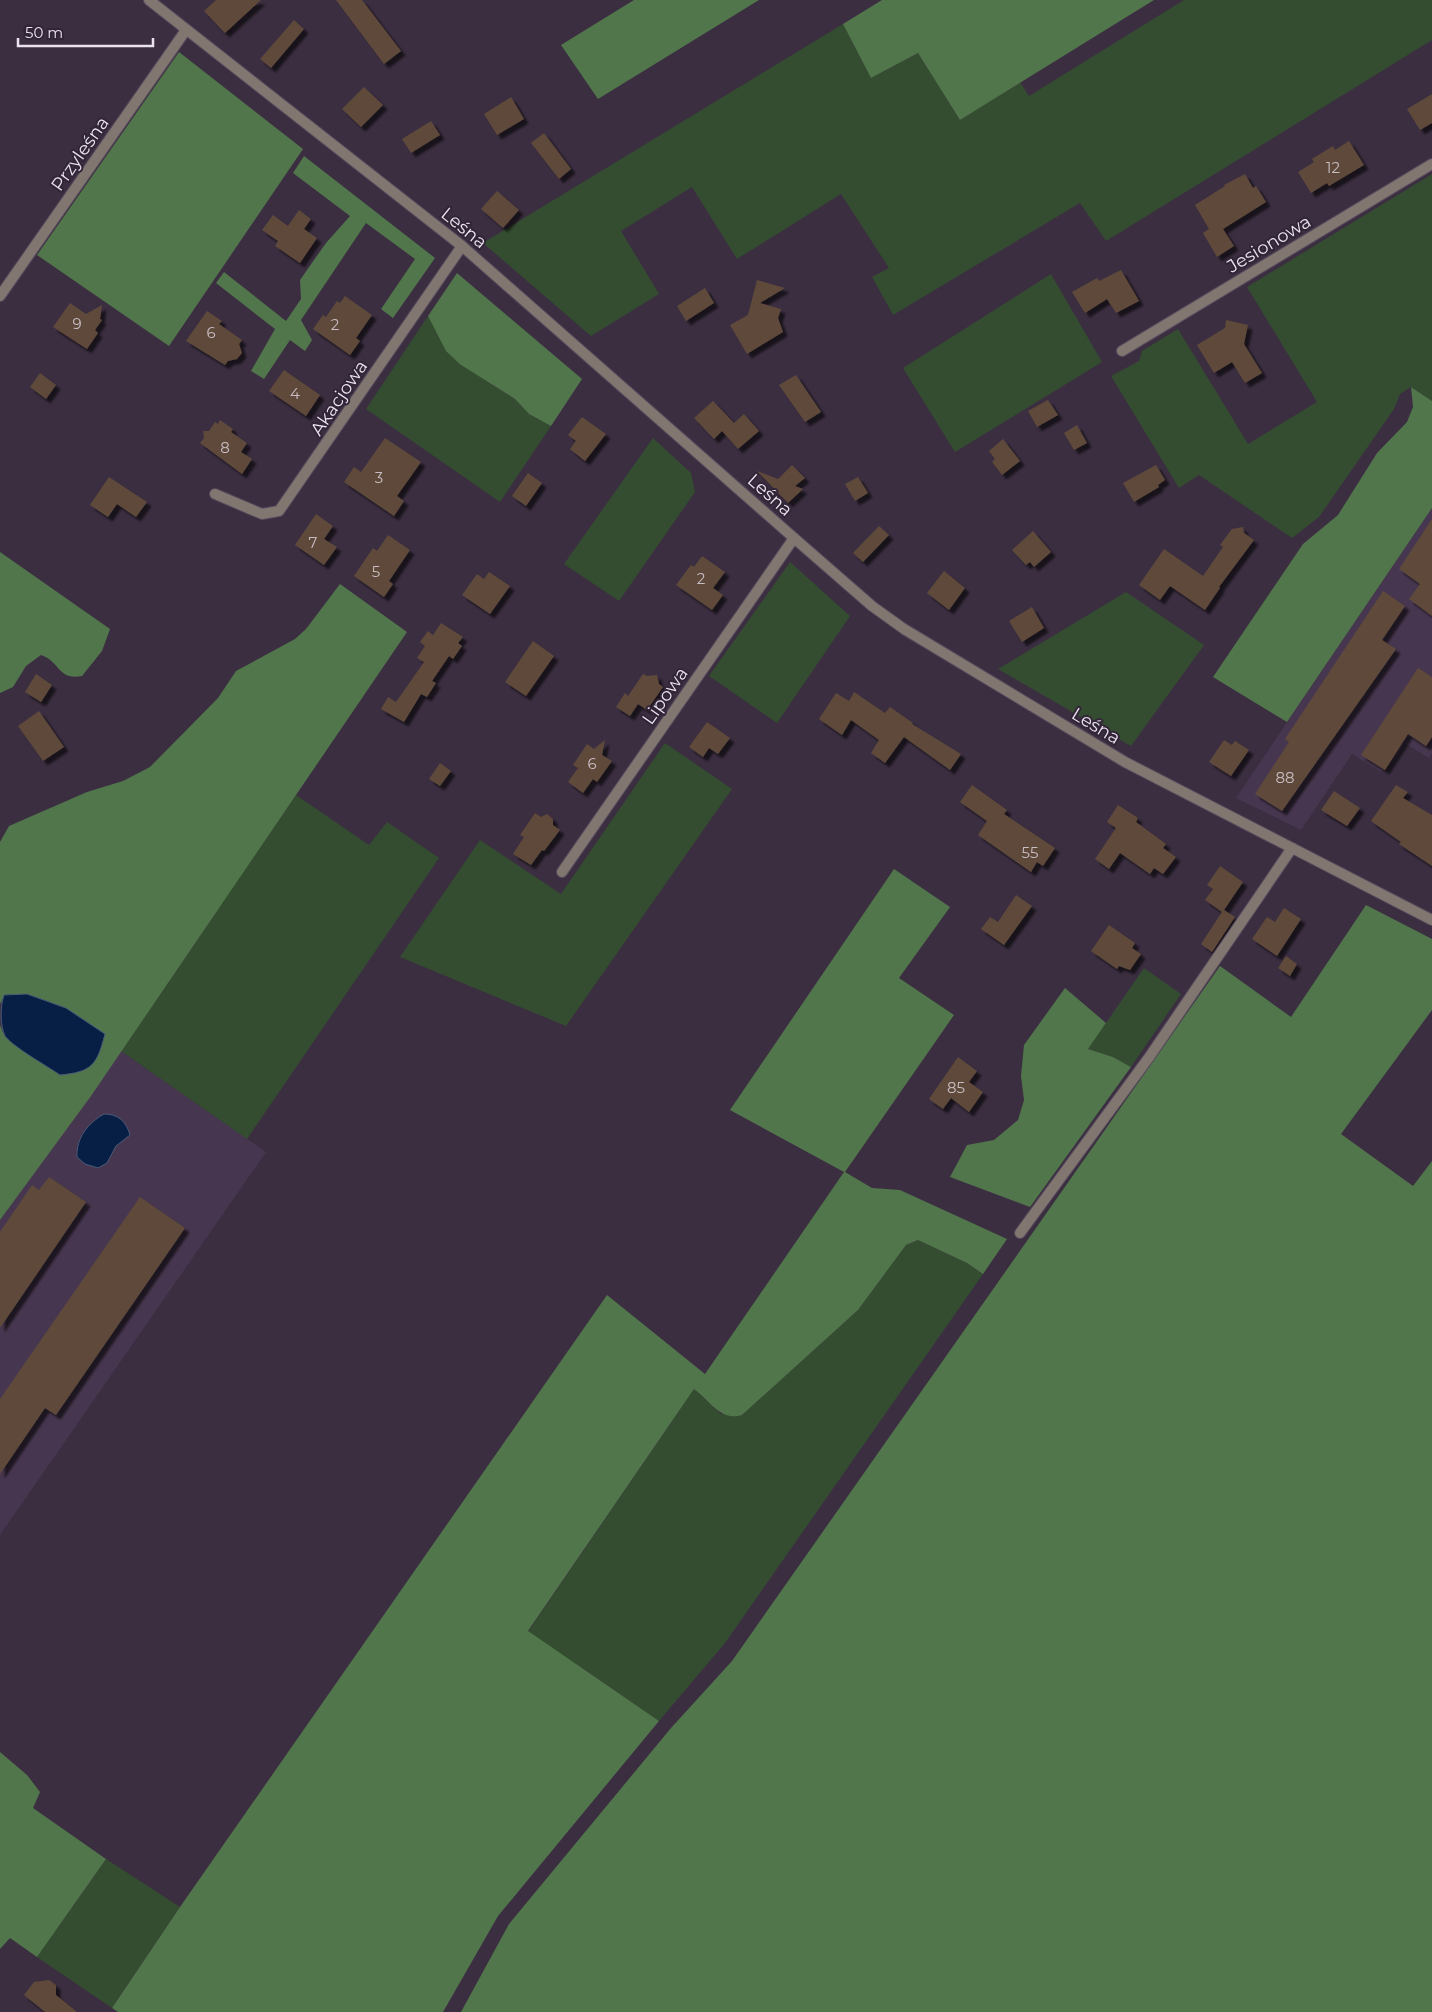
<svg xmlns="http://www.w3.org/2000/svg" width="1432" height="2012" viewBox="0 0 1432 2012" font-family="Montserrat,sans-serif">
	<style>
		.built { fill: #47364f }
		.green { fill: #344d30 }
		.forest { fill: #52764c }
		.water { fill: #071f45; stroke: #4b5a78 }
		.building { fill: #5e4a3b; filter: url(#shadow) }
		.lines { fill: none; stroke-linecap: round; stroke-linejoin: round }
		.minor-casing { stroke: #574b5d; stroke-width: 12 }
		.tertiary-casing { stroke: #574b5d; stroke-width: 12 }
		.minor { stroke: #817770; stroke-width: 10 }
		.tertiary { stroke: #817770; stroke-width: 10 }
		.labels { text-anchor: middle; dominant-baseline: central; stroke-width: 4; stroke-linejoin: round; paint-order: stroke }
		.number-label { font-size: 15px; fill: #c7bdc2 }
		.street-label { font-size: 18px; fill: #eae3ef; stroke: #312537 }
	</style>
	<defs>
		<filter id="shadow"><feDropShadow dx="4.5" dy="4.5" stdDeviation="1" flood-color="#0009"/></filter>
	</defs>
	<rect width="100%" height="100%" fill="#3b2e41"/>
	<!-- built -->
	<g class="built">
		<path d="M1432 508V753L1429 758 1406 744 1396 758 1381 772 1352 754 1301 830 1236 798Z"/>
		<path d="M121 1051 266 1152 0 1535V1220Z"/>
	</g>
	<!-- green -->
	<g class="green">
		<path d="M1184 0H1432V40L1106 241 1080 203 893 315 872 277 889 268 841 194 737 259 692 187 621 231 659 294 591 336 483 243 843 24 871 78 918 53 960 120 1020 82 1029 96Z"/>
		<path d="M1432 174V401L1411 387 1400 394 1394 409 1319 517 1292 538 1199 475 1179 488 1111 376 1139 361 1142 351 1178 329 1248 444 1317 402 1247 287Z"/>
		<path d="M1051 274 1102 362 955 452 903 368Z"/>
		<path d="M428 316 461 365 515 399 529 414 551 426 500 502 366 409Z"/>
		<path d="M653 438 691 473 695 492 619 601 564 564Z"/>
		<path d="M790 562 850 616 777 723 709 676Z"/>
		<path d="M1126 592 1204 645 1131 746 998 669Z"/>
		<path d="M665 743 732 789 566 1026 400 957 480 840 561 894Z"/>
		<path d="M296 795 369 845 387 822 439 858 247 1139 121 1051Z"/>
		<path d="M1144 968 1181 994 1131 1067 1113 1057 1088 1049Z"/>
		<path d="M918 1240 967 1263 983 1274 725 1643 659 1721 528 1632 694 1389 721 1414 742 1415 858 1310 906 1245Z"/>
		<path d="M106 1859 180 1907 112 2008 37 1957Z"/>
	</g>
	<!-- forest -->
	<g class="forest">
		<path d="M634 0H759L598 99 561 45Z"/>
		<path d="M882 0H1154L960 120 918 53 871 78 843 24Z"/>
		<path d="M179 52 303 149 169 346 37 255Z"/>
		<path d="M304 156 435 258 393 318 381 309 415 259 366 223 301 320 312 340 305 351 290 340 264 379 251 371 275 329 216 283 224 272 286 321 301 299 300 280 326 243 350 216 293 173Z"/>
		<path d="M457 273 582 379 551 426 529 414 515 399 461 365 446 351 428 316Z"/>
		<path d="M1411 387 1432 401V508L1287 722 1213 677 1303 544 1338 515 1377 453 1407 422 1413 407Z"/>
		<path d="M0 552 110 629 102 651 82 676C58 681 60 661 41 655L26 666 13 687 0 693Z"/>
		<path d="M340 584 407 632 91 1096 0 1220V1025L5 1037 50 1002 27 994 5 995 0 1004V842L9 826 87 792 123 781 150 767 218 698 236 671 295 639 306 629Z"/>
		<path d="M894 869 950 907 899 978 954 1015 845 1172 872 1188 900 1190 1007 1239 983 1274 967 1263 918 1240 906 1245 858 1310 742 1415C721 1422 709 1400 694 1389L528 1631 659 1721 498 1916 443 2012H118L112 2008 180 1907 607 1295 705 1374 844 1172 730 1110Z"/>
		<path d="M1366 905 1432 939V1010L1341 1134 1413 1186 1432 1161V2012H461L509 1924 671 1728 732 1661 1220 966 1291 1017Z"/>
		<path d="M1065 988 1106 1023 1088 1049 1113 1057 1131 1067 1030 1207 950 1177 967 1145 994 1140 1018 1120 1024 1100 1021 1076 1024 1045Z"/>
		<path d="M0 1752 27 1775 40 1792 33 1808 106 1859 37 1957 10 1938 0 1949Z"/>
	</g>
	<!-- water -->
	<g class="water">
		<path d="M27 994 66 1008 105 1034C97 1064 93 1072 60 1075 47 1066 13 1047 5 1036 0 1025 0 1007 4 995Z"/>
		<path d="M104 1114C118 1114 126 1121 130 1135L116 1146 107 1163 98 1168 85 1164 77 1157C76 1138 88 1123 104 1114Z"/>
	</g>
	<!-- building -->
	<g class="building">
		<path d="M216 0H261L225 33 204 11Z"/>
		<path d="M336 0H362L401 51 384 64Z"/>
		<path d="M294 20 304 29 271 68 260 59Z"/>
		<path d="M364 87 383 105 361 127 342 109Z"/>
		<path d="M1432 94V123L1420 130 1407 109Z"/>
		<path d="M511 97 524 119 497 135 484 114Z"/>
		<path d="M431 121 440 135 411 153 402 139Z"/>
		<path d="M544 133 571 169 559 179 531 143Z"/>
		<path d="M1349 141 1364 165 1329 186 1327 183 1311 193 1298 172 1314 162 1312 159 1333 146 1335 150Z"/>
		<path d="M1245 174 1253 188 1256 186 1266 202 1223 229 1234 246 1217 257 1203 233 1209 229 1195 205 1225 186 1224 185Z"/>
		<path d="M497 191 519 210 503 228 481 209Z"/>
		<path d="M299 210 311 219 304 229 317 238 300 263 275 246 278 241 262 230 273 215 288 226Z"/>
		<path d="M1121 270 1139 301 1116 313 1107 299 1085 313 1072 292 1097 278 1099 281Z"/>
		<path d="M757 280 785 288 760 303 781 309 778 318 783 332 747 354 730 325 748 315Z"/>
		<path d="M705 288 714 303 686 321 677 306Z"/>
		<path d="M345 296 372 315 356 338 360 341 350 355 313 329 323 315 326 317 337 301 340 303Z"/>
		<path d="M70 303 86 314 102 305 100 319 102 320 95 330 98 333 87 349 53 327Z"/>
		<path d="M207 311 222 321 219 324 242 340 239 344 242 353 237 359 228 361 225 365 186 341Z"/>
		<path d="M1226 320 1248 325 1244 344 1262 373 1245 383 1232 362 1214 373 1197 345 1225 328Z"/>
		<path d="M284 370 320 395 306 416 269 391Z"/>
		<path d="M40 373 56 385 46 399 30 387Z"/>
		<path d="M796 375 821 412 805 422 779 385Z"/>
		<path d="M1048 400 1058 415 1037 427 1028 411Z"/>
		<path d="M713 401 734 423 744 414 759 431 738 449 722 431 714 439 694 418Z"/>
		<path d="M582 417 606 434 585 461 570 449 576 441 568 435Z"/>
		<path d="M220 420 233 429 231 432 247 443 241 452 252 459 242 474 200 443 204 438 203 431H209L215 422 218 424Z"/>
		<path d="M1077 425 1087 443 1074 450 1064 433Z"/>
		<path d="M385 438 421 462 397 496 404 501 394 516 344 482 354 467 361 472Z"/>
		<path d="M1003 439 1020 461 1002 475 992 462 995 459 989 451Z"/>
		<path d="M792 465 805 478 795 486 803 489 788 503 757 471 778 479Z"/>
		<path d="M1156 465 1165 480 1158 485 1159 487 1134 502 1123 483Z"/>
		<path d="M528 473 542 483 526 506 512 496Z"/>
		<path d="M109 477 147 502 136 517 117 504 108 517 90 505Z"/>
		<path d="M858 477 868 493 855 501 845 484Z"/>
		<path d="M316 514 333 526 324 539 337 547 324 565 295 545Z"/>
		<path d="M1432 519V616L1409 599 1420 584 1399 569Z"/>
		<path d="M879 526 889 535 863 562 853 553Z"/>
		<path d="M1243 527 1244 533 1254 540 1219 587 1220 588 1205 610 1170 586 1160 600 1139 585 1164 549 1203 576 1223 547 1220 545 1232 529Z"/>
		<path d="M1033 531 1051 552 1034 567 1030 562 1026 565 1012 550Z"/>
		<path d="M388 535 410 550 389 581 393 584 384 597 354 576 373 548 377 551Z"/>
		<path d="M702 556 725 572 713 588 723 595 712 610 676 585 691 565 694 567Z"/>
		<path d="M944 571 965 588 949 610 927 593Z"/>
		<path d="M489 572 510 586 490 614 462 595 477 574 484 579Z"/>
		<path d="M1383 591 1405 606 1382 640 1396 649 1282 811 1255 794 1289 742 1285 739Z"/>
		<path d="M1032 607 1044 628 1022 642 1009 621Z"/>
		<path d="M441 623 463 637 458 643 462 646 453 659 449 656 432 681 436 683 427 697 421 694 404 722 381 709 388 697 396 702 424 662 417 658 425 646 420 642 428 631 433 635Z"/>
		<path d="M533 641 554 656 526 696 505 682Z"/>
		<path d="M1418 668 1432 677V737L1426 746 1408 734 1385 770 1361 755Z"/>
		<path d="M36 674 52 685 41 702 25 692Z"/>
		<path d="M643 674 647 676 657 675 659 684 663 687 647 710 638 704 630 716 616 707 625 693 628 696Z"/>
		<path d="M854 692 885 713 890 707 913 723 912 724 961 754 950 770 904 737 885 763 871 753 879 740 851 720 842 735 819 719 836 693 849 701Z"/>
		<path d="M39 711 64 747 43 761 18 726Z"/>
		<path d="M707 722 730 738 718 754 709 748 703 757 689 747Z"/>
		<path d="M605 740 602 755 612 761 597 782 593 779 583 793 568 782 578 768 573 765 587 744 594 749Z"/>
		<path d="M1224 740 1232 745 1235 741 1249 750 1231 776 1209 762Z"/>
		<path d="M440 763 451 771 440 786 429 779Z"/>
		<path d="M972 785 1007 810 1004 814 1055 848 1043 866 1037 862 1031 872 978 835 987 821 960 802Z"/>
		<path d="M1396 785 1408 792 1403 798 1432 815V866L1399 844 1401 842 1371 821Z"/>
		<path d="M1334 791 1360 808 1347 826 1321 810Z"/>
		<path d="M1118 805 1138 818 1136 822 1166 844 1163 848 1176 857 1163 874 1154 868 1150 874 1120 853 1109 869 1095 859 1116 828 1107 822Z"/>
		<path d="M535 813 541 817 547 814 553 819V825L560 830 544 851 542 850 531 865 513 854 524 837 520 835Z"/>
		<path d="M1220 866 1243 882 1224 910 1235 917 1212 952 1201 944 1222 912 1205 900 1213 889 1207 885Z"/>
		<path d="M1016 895 1032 906 1004 945 981 929 990 917 998 922Z"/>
		<path d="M1284 908 1301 919 1277 956 1252 939 1267 917 1275 922Z"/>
		<path d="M1109 925 1135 943 1132 948 1141 954 1130 970 1119 966 1117 969 1091 951Z"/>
		<path d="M1286 956 1297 964 1290 976 1278 968Z"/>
		<path d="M958 1057 977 1071 969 1082 983 1092 969 1112 951 1098 943 1109 929 1099Z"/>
		<path d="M49 1177 86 1202 0 1328V1232L32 1185 39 1190Z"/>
		<path d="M140 1197 185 1228 56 1415 45 1408 0 1474V1399Z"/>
		<path d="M49 1980 56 1985V1995L77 2012H45L24 1995 34 1982Z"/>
	</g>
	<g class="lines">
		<!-- minor casing -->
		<g class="minor-casing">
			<g id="minor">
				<path d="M0 296 186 30"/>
				<path d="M1122 351 1432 164"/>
				<path d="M215 494 262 514 279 511 462 246"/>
				<path d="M562 872 794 538"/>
				<path d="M1020 1233 1150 1056 1292 848"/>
			</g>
		</g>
		<!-- tertiary casing -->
		<g class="tertiary-casing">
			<path id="tertiary" d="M149 0 462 246 794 538 872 606 904 629 1125 762 1432 920"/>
		</g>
		<!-- minor -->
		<use href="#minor" class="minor"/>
		<!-- tertiary -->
		<use href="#tertiary" class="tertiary"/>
	</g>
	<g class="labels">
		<!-- number labels -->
		<g class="number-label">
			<text x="1333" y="167">12</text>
			<text x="77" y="323">9</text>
			<text x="335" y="324">2</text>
			<text x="211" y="332">6</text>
			<text x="295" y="393">4</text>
			<text x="225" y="447">8</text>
			<text x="379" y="477">3</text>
			<text x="313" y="542">7</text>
			<text x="376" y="571">5</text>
			<text x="701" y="578">2</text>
			<text x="592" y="763">6</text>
			<text x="1285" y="777">88</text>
			<text x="1030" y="852">55</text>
			<text x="956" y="1087">85</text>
		</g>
		<!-- street labels -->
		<g class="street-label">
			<text transform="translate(80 154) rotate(-55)">Przyleśna</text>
			<text transform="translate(464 228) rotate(39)">Leśna</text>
			<text transform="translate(1269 244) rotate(-31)">Jesionowa</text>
			<text transform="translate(339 398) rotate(-56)">Akacjowa</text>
			<text transform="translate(770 495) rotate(42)">Leśna</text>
			<text transform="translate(665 696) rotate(-55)">Lipowa</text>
			<text transform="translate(1096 726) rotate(31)">Leśna</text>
		</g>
	</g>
	<!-- scale -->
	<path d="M18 38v8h135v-8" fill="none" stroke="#eae3ef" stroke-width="2.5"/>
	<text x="25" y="38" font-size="15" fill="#eae3ef" stroke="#312537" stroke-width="4" paint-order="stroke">50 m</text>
</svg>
